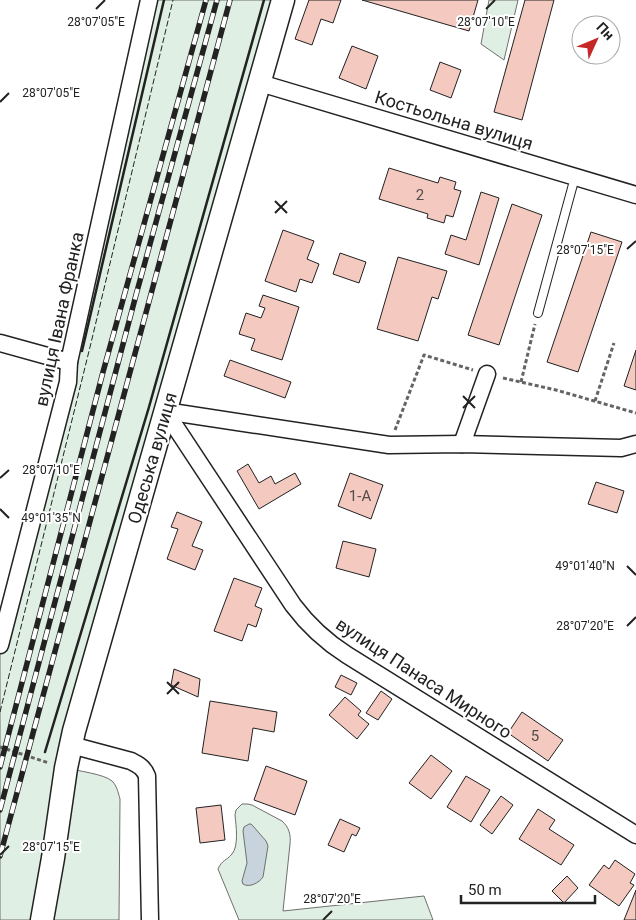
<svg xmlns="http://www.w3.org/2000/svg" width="636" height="920" viewBox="0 0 636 920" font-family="Roboto,sans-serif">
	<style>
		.green { fill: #e0efe3; stroke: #6f6f6f }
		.water { fill: #c7d3dd; stroke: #6f6f6f }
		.building { fill: #f3c9c0; stroke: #222 }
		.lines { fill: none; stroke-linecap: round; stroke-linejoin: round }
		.lane-casing { stroke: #222; stroke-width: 10 }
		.street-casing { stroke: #222; stroke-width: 19 }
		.secondary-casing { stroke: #222; stroke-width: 25 }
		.path { stroke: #646464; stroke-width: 3; stroke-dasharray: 4 2.5; stroke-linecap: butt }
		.lane { stroke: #fff; stroke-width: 8 }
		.street { stroke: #fff; stroke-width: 16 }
		.secondary { stroke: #fff; stroke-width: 22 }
		.rail-casing { stroke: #222; stroke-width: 5.5 }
		.rail { stroke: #fff; stroke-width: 4; stroke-dasharray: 11; stroke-linecap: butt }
		.fence { stroke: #222; stroke-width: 1; stroke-dasharray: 6 2.5; stroke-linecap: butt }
		.wall { stroke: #222; stroke-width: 2.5 }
		.ticks { fill: none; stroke: #222; stroke-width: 2 }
		.labels { text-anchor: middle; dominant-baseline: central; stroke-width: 4; stroke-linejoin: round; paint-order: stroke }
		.number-label { font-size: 15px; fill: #564c4a }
		.street-label { font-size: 18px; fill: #222; stroke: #fff }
		.ticks-label { font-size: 12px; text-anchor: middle; fill: #222; stroke: #fff; stroke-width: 4; stroke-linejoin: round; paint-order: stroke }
	</style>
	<rect width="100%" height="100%" fill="#fff"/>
	<!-- green -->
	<g class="green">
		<path d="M149 0H283L66 768C78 771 104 774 112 781 117 786 118 792 120 799L119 920H0V645Z"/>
		<path d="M489 0H518L504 60 481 44Z"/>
		<path d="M242 804H248L252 805 282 821C289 827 291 835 290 844L283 911 424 896 433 920H239L218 869C222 860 226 861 232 854 239 846 236 825 235 815L236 810Z"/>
	</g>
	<!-- water -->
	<path class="water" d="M249 824H251L253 826 266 841 268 846 263 877C259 883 249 888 243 884L242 881 247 863 243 831 244 827Z"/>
	<!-- building -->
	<g class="building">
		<path d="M309 0H341L333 23 321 19 312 45 295 39Z"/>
		<path d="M362 0H478L469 31Z"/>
		<path d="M525 0H554L522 120 494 112Z"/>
		<path d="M352 46 378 56 366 89 339 78Z"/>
		<path d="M440 62 461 70 451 98 430 90Z"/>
		<path d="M389 168 438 183 440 177 456 182 454 189 461 191 453 217 446 215 444 223 427 218 428 214 379 199Z"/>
		<path d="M481 192 499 198 479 265 445 254 451 235 466 240Z"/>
		<path d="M512 204 542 215 499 345 468 335Z"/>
		<path d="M283 230 314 241 307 259 319 264 312 283 300 279 296 292 265 281Z"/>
		<path d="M591 232 622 242 578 372 547 362Z"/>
		<path d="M340 253 366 262 359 283 333 274Z"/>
		<path d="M398 257 447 271 438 299 432 297 418 341 377 329Z"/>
		<path d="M263 295 299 307 282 360 251 350 255 339 239 334 246 313 261 318 265 308 259 306Z"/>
		<path d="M636 350V390L624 386Z"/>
		<path d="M230 360 291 382 285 398 224 376Z"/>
		<path d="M248 464 259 483 271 476 275 484 295 473 301 484 259 509 237 471Z"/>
		<path d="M350 473 383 485 371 519 338 506Z"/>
		<path d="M596 482 624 491 617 513 588 504Z"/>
		<path d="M177 512 202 522 192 546 203 550 195 570 167 559 178 529 171 527Z"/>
		<path d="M343 541 376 549 369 577 336 568Z"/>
		<path d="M234 578 262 588 255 606 262 609 256 627 248 624 242 641 214 631Z"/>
		<path d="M174 669 200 679 198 697 171 685Z"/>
		<path d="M341 675 357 683 351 695 335 687Z"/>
		<path d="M381 691 392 699 378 720 366 713Z"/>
		<path d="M345 697 361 711 358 715 369 724 357 739 329 715Z"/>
		<path d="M210 701 277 712 274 732 253 728 248 761 202 753Z"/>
		<path d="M522 712 563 740 548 761 508 733Z"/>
		<path d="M431 755 452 771 431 799 409 783Z"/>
		<path d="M266 766 307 781 295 815 254 800Z"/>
		<path d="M466 776 490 790 471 822 447 807Z"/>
		<path d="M501 796 513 805 492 834 480 825Z"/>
		<path d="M221 805 225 840 200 843 196 808Z"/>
		<path d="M538 809 555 820 549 829 574 845 561 865 519 839Z"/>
		<path d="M340 819 360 828 356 836 352 834 344 852 328 845Z"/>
		<path d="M615 860 635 874 630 883 634 885 619 906 589 885 604 865 609 869Z"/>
		<path d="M567 876 578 888 564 903 552 891Z"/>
		<path d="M636 890V920H624Z"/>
	</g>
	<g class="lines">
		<!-- lane casing -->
		<g class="lane-casing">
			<path id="lane" d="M538 313 575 177"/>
		</g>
		<!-- street casing -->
		<g class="street-casing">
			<g id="street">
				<path d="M260 83 636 195"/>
				<path d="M0 343 69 362"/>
				<path d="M165 411 293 605C308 625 325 641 347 655L636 835"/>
				<path d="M165 411 389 445 462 444 621 448 636 444"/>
				<path d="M462 444 487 374"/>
				<path d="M0 645 68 382 69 362 149 0"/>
				<path d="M71 745 131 761C139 765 144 768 147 776L150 920"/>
			</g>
		</g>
		<!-- secondary casing -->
		<g class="secondary-casing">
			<path id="secondary" d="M42 920 53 858 66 768 74 731 283 0"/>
		</g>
		<!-- path -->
		<g class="path">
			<path d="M503 378 556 390 636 413"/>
			<path d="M521 382 535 324"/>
			<path d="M595 401 614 343"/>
			<path d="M395 430 424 355 473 370"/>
			<path d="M0 747 49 763"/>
		</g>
		<!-- lane -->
		<use href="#lane" class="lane"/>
		<!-- street -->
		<use href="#street" class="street"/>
		<!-- secondary -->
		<use href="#secondary" class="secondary"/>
		<!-- rail casing -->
		<g class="rail-casing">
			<g id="rail">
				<path d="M0 767 103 372 206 0"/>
				<path d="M0 810 136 295 217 0"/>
				<path d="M0 856 230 0"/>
			</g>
		</g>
		<!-- rail -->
		<use href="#rail" class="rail"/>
		<!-- fence -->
		<path class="fence" d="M0 712 91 343 173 0"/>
		<!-- wall -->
		<g class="wall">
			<path d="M82 351 164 0"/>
			<path d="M45 752 149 407 264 0"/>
		</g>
	</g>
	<!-- ticks -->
	<path class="ticks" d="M96 9 105 0M486 9 495 0M0 102 9 93M275 201 287 213M275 213 287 201M627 249 636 241M463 396 475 408M463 408 475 396M0 478 9 470M0 509 9 518M627 566 636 575M627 626 636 617M167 682 179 694M167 694 179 682M0 855 9 846M323 920 332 911"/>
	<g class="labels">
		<!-- number labels -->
		<g class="number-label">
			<text x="420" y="195">2</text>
			<text x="360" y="496">1-А</text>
			<text x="535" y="736">5</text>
		</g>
		<!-- street labels -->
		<g class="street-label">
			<text transform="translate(454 120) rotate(17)">Костьольна вулиця</text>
			<text transform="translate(59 319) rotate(-78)">вулиця Івана Франка</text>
			<text transform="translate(152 458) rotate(-74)">Одеська вулиця</text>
			<text transform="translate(424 678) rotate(33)">вулиця Панаса Мирного</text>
		</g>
	</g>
	<g class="ticks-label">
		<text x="96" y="26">28°07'05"E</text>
		<text x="486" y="26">28°07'10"E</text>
		<text x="51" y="97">28°07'05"E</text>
		<text x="585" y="254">28°07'15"E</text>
		<text x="51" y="474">28°07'10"E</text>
		<text x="51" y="522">49°01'35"N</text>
		<text x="585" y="570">49°01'40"N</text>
		<text x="585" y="630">28°07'20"E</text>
		<text x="51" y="851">28°07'15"E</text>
		<text x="332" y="903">28°07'20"E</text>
	</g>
	<!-- north arrow -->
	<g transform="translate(596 40) rotate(46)"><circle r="24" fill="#ffffff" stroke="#a7a7a7"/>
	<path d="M0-4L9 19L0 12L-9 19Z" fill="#c62828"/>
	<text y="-8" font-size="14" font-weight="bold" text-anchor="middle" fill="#222222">Пн</text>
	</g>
	<!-- scale -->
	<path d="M461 895v8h134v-8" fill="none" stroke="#222222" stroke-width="2.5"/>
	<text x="468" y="895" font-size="15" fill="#222222" stroke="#ffffff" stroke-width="4" paint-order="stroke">50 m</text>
</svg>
